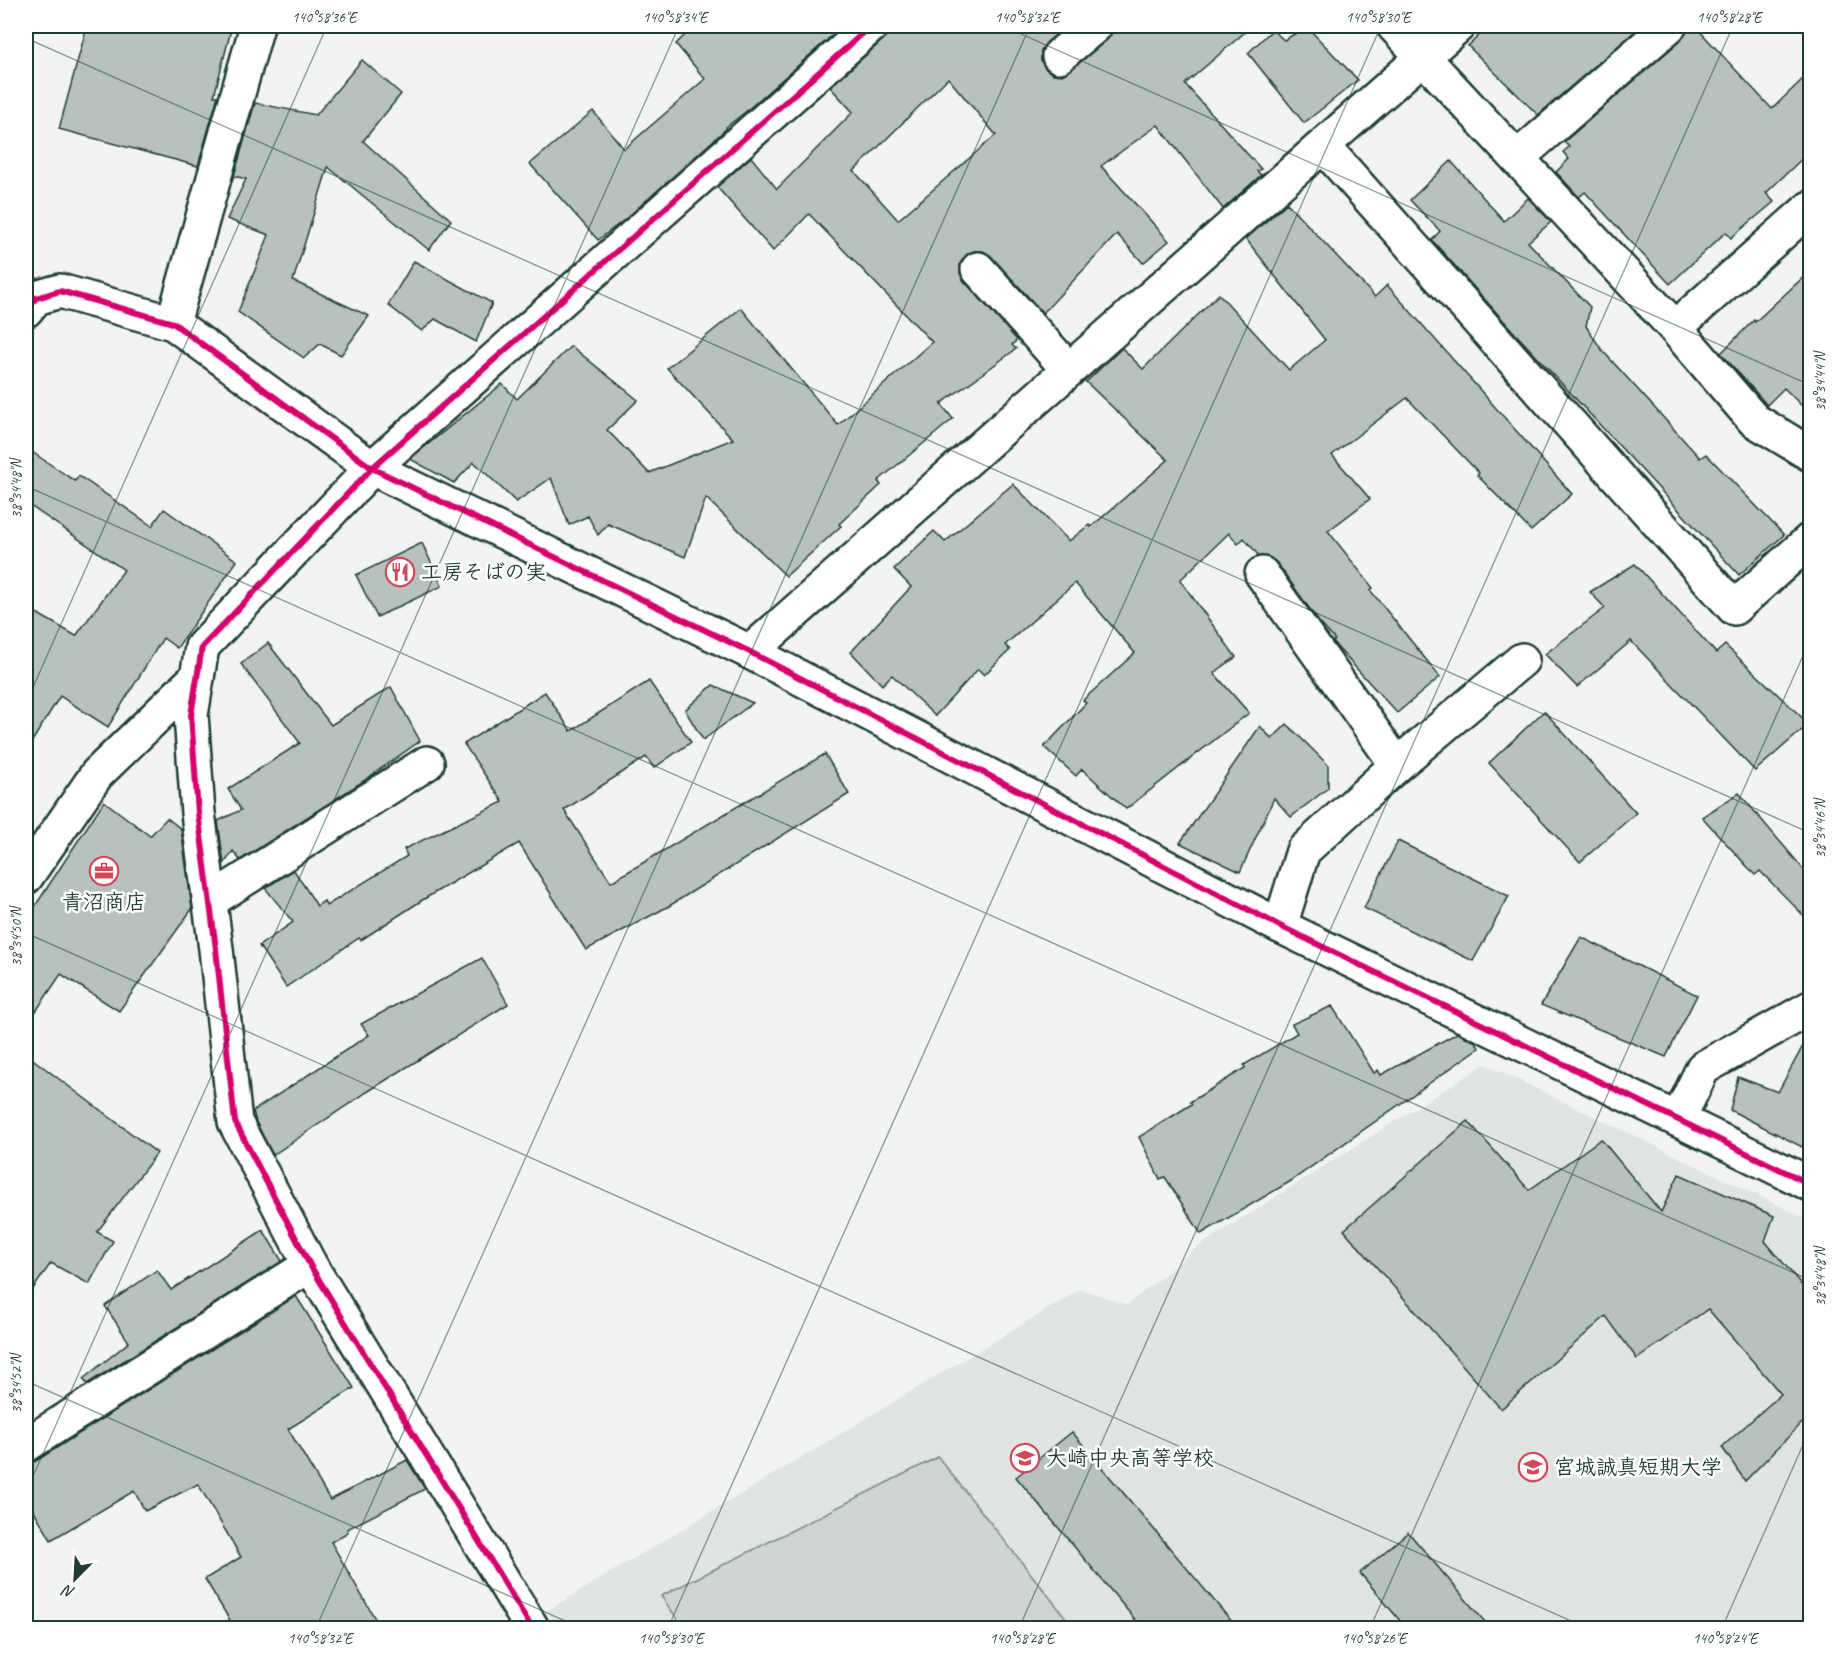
<svg xmlns="http://www.w3.org/2000/svg" width="1836" height="1654" viewBox="0 0 1836 1654" font-family="Caveat,'Klee One',sans-serif">
	<style>
		.built { fill: #e0e4e3 }
		.green { fill: #ced5d3; stroke: #768984; stroke-width: 1.5 }
		.building { fill: #b7c1bd; stroke: #1f3d34; stroke-width: 1.5; fill-rule: evenodd }
		.lines { fill: none; stroke-linecap: round; stroke-linejoin: round }
		.minor-casing { stroke: #1f3d34; stroke-width: 38 }
		.minor { stroke: #fff; stroke-width: 33 }
		.cycleway-casing { stroke: #fff; stroke-width: 10 }
		.cycleway { stroke: #d6006c; stroke-width: 6 }
		.ticks { fill: none; stroke: #1f3d34; stroke-width: 1.5; stroke-opacity: 0.45 }
		.labels { text-anchor: middle; dominant-baseline: central; stroke-width: 5; stroke-linejoin: round; paint-order: stroke }
		.poi-label { font-size: 21px; font-weight: bold; fill: #1f3d34; stroke: #fff; text-anchor: start }
		.neatline { fill: none; stroke: #1f3d34; stroke-width: 2 }
		.ticks-label { font-size: 15px; text-anchor: middle; fill: #1f3d34 }
	</style>
	<rect width="100%" height="100%" fill="#f2f3f3"/>
	<filter id="ink" filterUnits="userSpaceOnUse"><feTurbulence type="fractalNoise" baseFrequency=".0167" numOctaves="2"/><feDisplacementMap in="SourceGraphic" scale="12" xChannelSelector="R" yChannelSelector="G"/><feConvolveMatrix kernelMatrix="1 2 1 2 8 2 1 2 1" color-interpolation-filters="sRGB"/></filter>
	<g filter="url(#ink)">
		<!-- built -->
		<path class="built" d="M1485 1064 1805 1218 1810 1224V1628H557L547 1611 1081 1289 1127 1305 1199 1246Z"/>
		<!-- green -->
		<path class="green" d="M938 1457 1074 1628H684L661 1596Z"/>
		<!-- building -->
		<g class="building">
			<path d="M87 26H232L214 96H218L198 166 59 129Z"/>
			<path d="M694 26H843L744 113 726 127 727 128 628 217 598 240 530 164 593 111 624 149 705 79 676 44Z"/>
			<path d="M889 26H1066L1047 42 1041 50V60L1045 68 1053 74 1062 75 1071 70 1107 40 1112 33 1113 26H1252L1185 84 1261 169 1257 171 1261 175 1223 209 1158 125 1101 166 1169 241 1143 263 1117 234 1043 313 991 256 983 251H974L966 255 960 264V273L964 281 1017 340 1012 345 1016 349 941 404 953 419 878 481 881 485 839 524 841 526 786 576 706 498 685 557 608 524 598 535 588 516 569 525 551 478 516 502 474 462 454 483 410 459 502 384 517 399 571 346 638 400 607 430 649 473 733 439 667 368 741 308 838 425 932 342 809 214 773 251 717 187 751 157 777 189 853 112 830 87 883 40 889 32ZM948 78 996 135 898 220 854 171Z"/>
			<path d="M1489 26H1641L1538 115 1468 46Z"/>
			<path d="M1687 26H1695L1772 109 1810 72V151L1766 193 1774 202 1731 238 1726 232 1670 284 1585 192 1579 197 1556 172 1569 159 1563 152 1569 147 1564 142 1681 40 1686 33Z"/>
			<path d="M1307 27 1358 80 1304 123 1248 53 1272 30 1284 40Z"/>
			<path d="M362 60 401 94 363 141 451 220 429 250 328 167 293 281 369 316 341 355 320 344 304 358 238 312 269 235 227 219 246 179 234 176 255 103 316 115Z"/>
			<path d="M1451 161 1504 221 1528 198 1551 222 1528 242 1590 307 1586 326 1601 349 1700 458 1706 454 1784 535 1739 575 1512 330 1432 240 1440 231 1410 200Z"/>
			<path d="M1287 203 1375 297 1387 285 1572 494 1531 531 1477 475 1479 473 1407 398 1332 455 1370 499 1328 531 1373 588 1370 590 1440 677 1397 713 1336 646 1333 641 1335 640 1319 622 1277 563 1269 557 1259 556 1244 538 1238 544 1229 533 1180 580 1236 657 1214 673 1249 713 1126 809 1082 769 1076 776 1044 747 1086 703 1083 700 1135 653 1075 583 1005 645 1010 650 984 675 978 669 935 716 892 675 882 685 851 652 911 587 894 569 934 531 945 542 1013 484 1069 541 1089 525 1091 527 1168 460 1086 382 1122 348 1143 369 1219 294 1289 370 1325 340 1246 239Z"/>
			<path d="M414 261 492 303 476 342 435 319 422 331 388 305Z"/>
			<path d="M1810 271V414L1784 388 1767 405 1721 353 1754 320 1755 322Z"/>
			<path d="M26 448 75 481 79 476 152 526 164 509 237 561 177 648 163 638 108 727 60 696 26 751V607L76 636 124 570 26 503Z"/>
			<path d="M422 543 442 586 377 617 356 575Z"/>
			<path d="M1635 564 1716 653 1725 645 1809 724 1755 771 1631 641 1577 687 1545 654 1605 608 1590 592Z"/>
			<path d="M268 643 331 725 391 687 420 741 362 782 240 860 233 851 224 864 218 821 241 810 228 789 300 743 241 664Z"/>
			<path d="M649 681 691 742 654 768 646 757 564 810 611 882 825 754 849 794 669 906 586 950 519 843 424 899 361 940 359 938 286 987 259 946 293 922 265 888 294 870 317 906 324 901 326 906 407 856 404 849 503 802 464 744 545 692 571 731Z"/>
			<path d="M713 685 753 703 703 740 685 710Z"/>
			<path d="M1544 711 1636 813 1580 862 1489 763Z"/>
			<path d="M1287 724 1328 765V788L1291 817 1274 798 1240 872 1180 843 1260 726 1272 739Z"/>
			<path d="M1739 793 1810 877V922L1760 871 1755 875 1702 817Z"/>
			<path d="M104 801 150 836 167 818 181 829 192 909 119 1011 61 974 26 1026V920Z"/>
			<path d="M1398 841 1509 896 1473 961 1364 908Z"/>
			<path d="M1581 937 1697 995 1666 1057 1541 1005Z"/>
			<path d="M482 958 508 1004 367 1092 273 1155 256 1122 253 1111 369 1035 361 1024Z"/>
			<path d="M1332 1006 1374 1073 1378 1070 1381 1075 1457 1033 1476 1042 1479 1048 1291 1181 1201 1234 1165 1177 1160 1179 1139 1137 1192 1104 1190 1102 1245 1068 1244 1065 1297 1033 1292 1024Z"/>
			<path d="M1810 1033V1151L1730 1110 1738 1077 1778 1092Z"/>
			<path d="M26 1054 157 1153 97 1232 113 1241 89 1284 51 1263 26 1299Z"/>
			<path d="M1468 1121 1529 1190 1601 1139 1661 1212 1679 1174 1774 1216 1765 1241 1810 1295V1428L1804 1421 1745 1481 1722 1447 1781 1394 1708 1309 1637 1359 1606 1316 1501 1409 1344 1230Z"/>
			<path d="M263 1230 282 1261 87 1384 83 1379 129 1342 105 1306 157 1270 171 1290Z"/>
			<path d="M296 1296 354 1388 288 1429 330 1500 407 1460 425 1489 347 1529 348 1532 331 1542 381 1629H235L205 1579 241 1557 198 1484 145 1511 134 1491 51 1540 26 1497V1464L36 1461Z"/>
			<path d="M1072 1432 1238 1629H1143L1016 1477Z"/>
			<path d="M1408 1532 1491 1629H1407L1360 1573Z"/>
		</g>
		<g class="lines">
			<!-- minor casing -->
			<g class="minor-casing">
				<g id="minor">
					<path d="M1394 26 1675 328 1754 420 1810 454"/>
					<path d="M1059 56 1095 26"/>
					<path d="M1323 146 1734 608 1810 540"/>
					<path d="M1517 158 1669 26"/>
					<path d="M978 269 1068 369"/>
					<path d="M26 310 36 298 60 291 173 323 372 468 750 652 1280 926 1810 1184"/>
					<path d="M173 323 257 26"/>
					<path d="M1675 328 1810 208"/>
					<path d="M1262 574 1397 765 1303 851 1280 926"/>
					<path d="M750 652 1458 26"/>
					<path d="M1397 765 1522 660"/>
					<path d="M26 877 97 774 197 677"/>
					<path d="M210 901 427 763"/>
					<path d="M1678 1120 1703 1068 1810 1008"/>
					<path d="M26 1445 310 1265"/>
					<path d="M532 1628 310 1265 235 1122 216 949 198 813 191 715 202 647 372 468 871 26"/>
				</g>
			</g>
			<!-- minor -->
			<use href="#minor" class="minor"/>
			<!-- cycleway casing -->
			<g class="cycleway-casing">
				<g id="cycleway">
					<path d="M26 310 36 298 60 291 173 323 372 468 750 652 1280 926 1810 1184"/>
					<path d="M532 1628 310 1265 235 1122 216 949 198 813 191 715 202 647 372 468 871 26"/>
				</g>
			</g>
			<!-- cycleway -->
			<use href="#cycleway" class="cycleway"/>
		</g>
	</g>
	<!-- ticks -->
	<path class="ticks" d="M1003 26 1810 385M26 38 1810 833M26 486 1810 1280M26 703 327 26M26 933 1587 1628M26 1381 581 1628M26 1492 679 26M316 1628 1030 26M668 1628 1381 26M1019 1628 1733 26M1370 1628 1810 640M1722 1628 1810 1429"/>
	<!-- icons -->
	<defs>
		<g id="restaurant-ring" transform="scale(1.5)"><circle r="9.5" fill="#fff" stroke="#d1495b" stroke-width="1.5"/><path d="M-5-6h1v4h1v-4h1v4h1v-4h1v5L-1.5 .5V6h-2V.5L-5-1ZM5-6V6H3V1.5H1.5Q1.5-4 5-6Z" fill="#d1495b"/></g>
		<g id="office-ring" transform="scale(1.5)"><circle r="9.5" fill="#fff" stroke="#d1495b" stroke-width="1.5"/><path d="M-6-3h4V-5.5h4V-3h4V5H-6ZM-1-4.5V-3h2v-1.5ZM-6 0V1H6V0Z" fill="#d1495b"/></g>
		<g id="school-ring" transform="scale(1.5)"><circle r="9.5" fill="#fff" stroke="#d1495b" stroke-width="1.5"/><path d="M0-5L7-2L0 1L-7-2ZM-4 1L0 2.5L4 1V4Q0 6-4 4Z" fill="#d1495b"/></g>
		<g id="university-ring" transform="scale(1.5)"><circle r="9.5" fill="#fff" stroke="#d1495b" stroke-width="1.5"/><path d="M0-5L7-2L0 1L-7-2ZM-4 1L0 2.5L4 1V4Q0 6-4 4Z" fill="#d1495b"/></g>
	</defs>
	<g fill-rule="evenodd">
		<use href="#restaurant-ring" x="400" y="572"/>
		<use href="#office-ring" x="104" y="871"/>
		<use href="#school-ring" x="1025" y="1458"/>
		<use href="#university-ring" x="1533" y="1467"/>
	</g>
	<g class="labels">
		<!-- poi labels -->
		<g class="poi-label">
			<text x="421" y="572">工房そばの実</text>
			<text x="104" y="902" text-anchor="middle">青沼商店</text>
			<text x="1046" y="1458">大崎中央高等学校</text>
			<text x="1554" y="1467">宮城誠真短期大学</text>
		</g>
	</g>
	<!-- margin -->
	<rect width="1836" height="1654" fill="none" stroke="#fff" stroke-width="66"/>
	<!-- north arrow -->
	<g transform="translate(75 1579) rotate(204)" stroke="#ffffff" stroke-width="4.5" paint-order="stroke">
	<path d="M0-4.5L10 22L0 15L-10 22Z" fill="#1f3d34"/>
	<text y="-9" font-size="16" font-weight="bold" text-anchor="middle" fill="#1f3d34">N</text>
	</g>
	<rect x="33" y="33" width="1770" height="1588" class="neatline"/>
	<g class="ticks-label">
		<text x="324" y="22">140°58'36"E</text>
		<text x="675" y="22">140°58'34"E</text>
		<text x="1027" y="22">140°58'32"E</text>
		<text x="1378" y="22">140°58'30"E</text>
		<text x="1729" y="22">140°58'28"E</text>
		<text transform="translate(1820 382) rotate(-90)" y="5">38°34'44"N</text>
		<text transform="translate(16 489) rotate(-90)" y="5">38°34'48"N</text>
		<text transform="translate(1820 829) rotate(-90)" y="5">38°34'46"N</text>
		<text transform="translate(16 937) rotate(-90)" y="5">38°34'50"N</text>
		<text transform="translate(1820 1277) rotate(-90)" y="5">38°34'48"N</text>
		<text transform="translate(16 1384) rotate(-90)" y="5">38°34'52"N</text>
		<text x="320" y="1643">140°58'32"E</text>
		<text x="671" y="1643">140°58'30"E</text>
		<text x="1022" y="1643">140°58'28"E</text>
		<text x="1374" y="1643">140°58'26"E</text>
		<text x="1725" y="1643">140°58'24"E</text>
	</g>
</svg>
